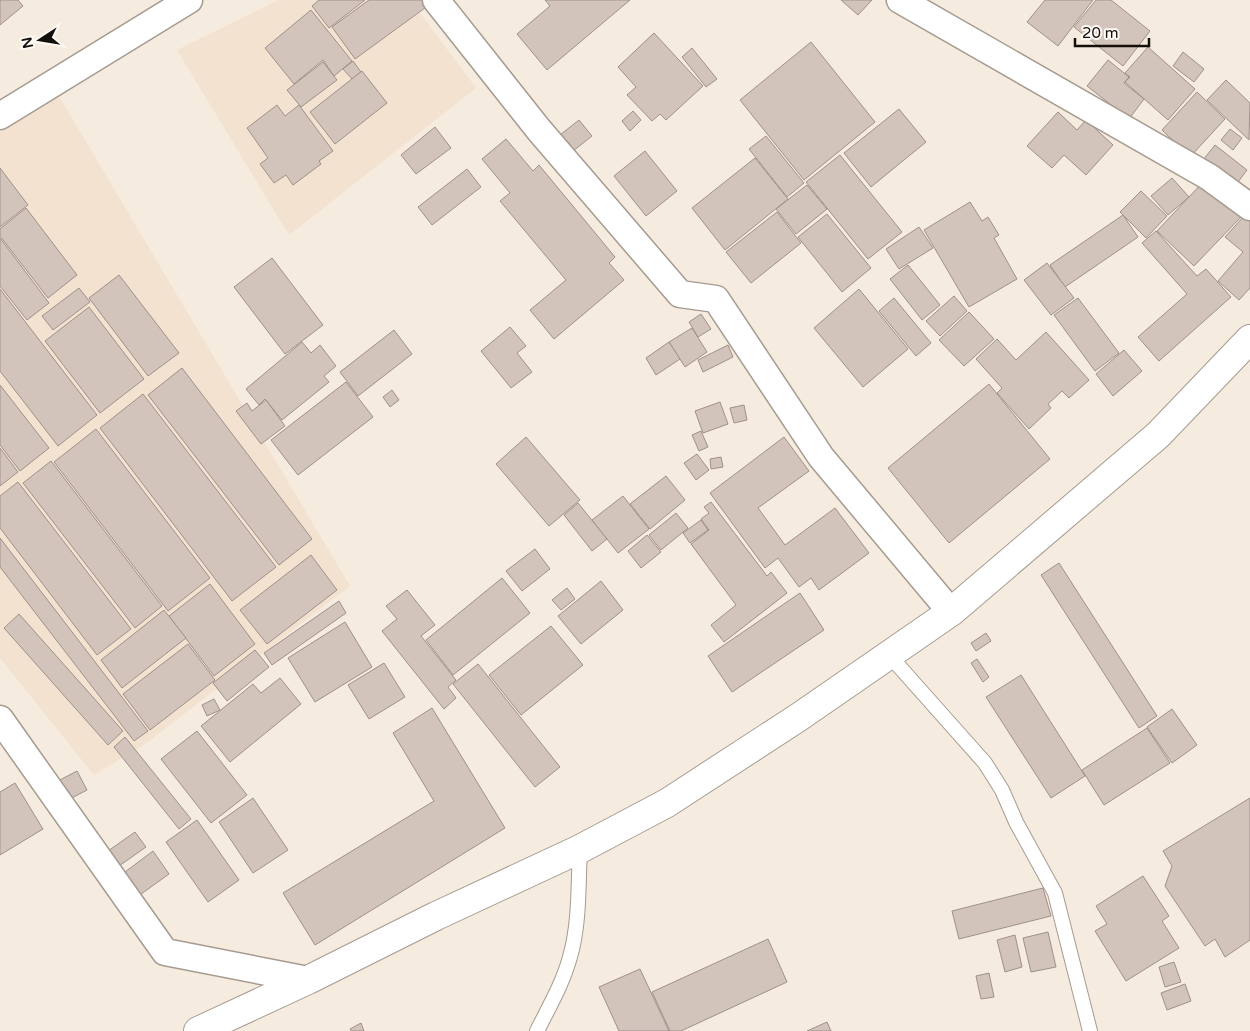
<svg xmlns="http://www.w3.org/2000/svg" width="1250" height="1031" viewBox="0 0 1250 1031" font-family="'Varela Round',sans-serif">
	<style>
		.built { fill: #f2e2cf }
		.building { fill: #d2c3bb; stroke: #9f9189 }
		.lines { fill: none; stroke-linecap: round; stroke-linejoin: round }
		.service-casing { stroke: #a69b90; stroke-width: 16 }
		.minor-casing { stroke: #a69b90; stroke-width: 29 }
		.trunk-casing { stroke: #a69b90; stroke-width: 30 }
		.service { stroke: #fff; stroke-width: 14 }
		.minor { stroke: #fff; stroke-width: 26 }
		.trunk { stroke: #fff; stroke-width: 28 }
	</style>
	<rect width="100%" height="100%" fill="#f6ebdf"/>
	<!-- built -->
	<g class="built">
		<path d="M278 0H410L476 88 289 235 177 50Z"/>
		<path d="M54 88 350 586 145 744 94 775 0 658V127Z"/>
	</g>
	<!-- building -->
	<g class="building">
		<path d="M0 0H18L23 6 0 25Z"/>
		<path d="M319 0H365L329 28 312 6Z"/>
		<path d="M369 0H425L429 5 355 59 332 27Z"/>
		<path d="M545 0H630L547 70 517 34 550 6Z"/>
		<path d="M841 0H872L858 15Z"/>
		<path d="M1045 0H1093L1058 46 1027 22Z"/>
		<path d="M1096 0H1111L1150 31 1123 66 1074 27Z"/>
		<path d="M311 10 352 61 334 76 323 60 294 84 265 48Z"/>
		<path d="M654 33 703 86 666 120 660 114 652 121 627 95 636 87 618 67Z"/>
		<path d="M811 42 875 122 804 180 740 100Z"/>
		<path d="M1148 47 1195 89 1168 120 1125 82 1130 77 1125 73Z"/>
		<path d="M692 48 717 79 706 87 682 57Z"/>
		<path d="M1183 52 1204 69 1194 82 1173 66Z"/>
		<path d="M1108 60 1129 77 1124 83 1144 99 1129 119 1087 86Z"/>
		<path d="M353 61 361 72 352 79 343 69Z"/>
		<path d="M323 62 337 80 301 107 287 90Z"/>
		<path d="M362 71 387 103 335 144 310 112Z"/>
		<path d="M1226 80 1250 103 1249 140 1207 100Z"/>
		<path d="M1197 92 1225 119 1190 157 1162 130Z"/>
		<path d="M277 105 285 116 299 105 333 151 319 161 321 164 293 185 286 175 274 183 260 164 268 158 247 128Z"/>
		<path d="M899 109 926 142 871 187 844 153Z"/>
		<path d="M633 111 641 120 630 131 622 121Z"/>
		<path d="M1058 112 1077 130 1086 120 1113 145 1086 175 1064 155 1052 168 1027 146Z"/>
		<path d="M579 120 592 136 573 151 560 135Z"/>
		<path d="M435 127 451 148 416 174 401 155Z"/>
		<path d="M1230 129 1242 138 1233 150 1221 140Z"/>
		<path d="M766 136 804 183 787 197 749 149Z"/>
		<path d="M506 139 533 171 539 165 615 257 609 263 624 280 554 339 530 310 566 280 500 201 510 193 482 159Z"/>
		<path d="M1215 145 1247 170 1235 186 1203 160Z"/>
		<path d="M645 151 677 191 646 216 614 176Z"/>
		<path d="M840 155 902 232 868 259 806 182Z"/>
		<path d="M755 158 788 199 725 250 692 208Z"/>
		<path d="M0 168 28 205 0 227Z"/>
		<path d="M467 169 481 187 432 225 418 207Z"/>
		<path d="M1172 178 1189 197 1168 215 1151 196Z"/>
		<path d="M1204 181 1241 217 1194 266 1157 231Z"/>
		<path d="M807 185 827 209 796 234 776 209Z"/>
		<path d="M1141 191 1167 216 1146 238 1120 212Z"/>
		<path d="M970 202 982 221 988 217 999 235 994 238 1017 279 969 307 924 230Z"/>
		<path d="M26 208 77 275 48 298 0 236V229Z"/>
		<path d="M777 212 801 243 751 283 726 252Z"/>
		<path d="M827 214 871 268 842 292 798 237Z"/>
		<path d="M1123 215 1138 237 1065 287 1050 265Z"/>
		<path d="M1245 215 1250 219V288L1239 300 1218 281 1243 252 1225 237Z"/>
		<path d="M919 227 933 248 899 269 886 249Z"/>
		<path d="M1156 231 1197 276 1206 269 1231 297 1159 361 1138 337 1187 294 1142 243Z"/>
		<path d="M0 238 49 303 27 320 0 286Z"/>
		<path d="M272 258 323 325 285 354 234 287Z"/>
		<path d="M1047 263 1074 298 1051 315 1024 280Z"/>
		<path d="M908 265 940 305 922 320 890 279Z"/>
		<path d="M119 275 179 353 148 376 89 298Z"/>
		<path d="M79 288 90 302 53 330 42 316Z"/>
		<path d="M0 289 97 415 58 446 0 371Z"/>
		<path d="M859 289 908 349 863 387 814 328Z"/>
		<path d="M954 296 967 311 940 336 926 321Z"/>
		<path d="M894 298 931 343 916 356 879 311Z"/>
		<path d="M1078 298 1119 353 1095 371 1054 315Z"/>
		<path d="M89 307 144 379 100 413 45 341Z"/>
		<path d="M969 312 994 339 964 366 939 340Z"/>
		<path d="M701 314 711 329 698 337 689 322Z"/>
		<path d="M510 327 526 346 517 353 532 372 511 388 481 351Z"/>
		<path d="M692 328 707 352 685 367 669 342Z"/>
		<path d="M394 330 412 354 358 396 340 372Z"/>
		<path d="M1046 332 1089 380 1069 398 1062 391 1048 404 1051 408 1029 429 997 393 1002 388 976 359 997 339 1016 360Z"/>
		<path d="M302 342 311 353 320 345 336 366 324 376 329 382 282 420 265 399 259 405 246 389Z"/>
		<path d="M669 342 680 359 656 375 646 358Z"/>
		<path d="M728 345 733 357 703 372 698 360Z"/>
		<path d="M1124 350 1142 371 1113 396 1096 374Z"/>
		<path d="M182 368 312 539 279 565 148 395Z"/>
		<path d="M346 382 373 417 298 475 271 440Z"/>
		<path d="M989 384 1050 459 949 543 888 468Z"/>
		<path d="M0 385 49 448 20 471 0 445Z"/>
		<path d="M392 390 399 400 390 407 383 397Z"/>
		<path d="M143 394 276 567 232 601 100 428Z"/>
		<path d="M266 400 285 426 261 444 236 411 247 403 252 411Z"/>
		<path d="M720 402 728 424 703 433 695 411Z"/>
		<path d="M744 405 747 420 734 423 730 408Z"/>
		<path d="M96 429 210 578 168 611 54 462Z"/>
		<path d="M701 431 708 447 699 451 692 435Z"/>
		<path d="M526 437 580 500 549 526 496 464Z"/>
		<path d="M784 437 809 471 758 508 785 545 835 508 869 553 819 590 811 578 799 587 778 558 765 568 710 493Z"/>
		<path d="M0 448 18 472 0 486Z"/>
		<path d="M697 454 709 470 696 480 684 463Z"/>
		<path d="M721 457 723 467 711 469 710 459Z"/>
		<path d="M51 461 162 606 135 628 23 483Z"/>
		<path d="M666 476 685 500 650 529 630 504Z"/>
		<path d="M18 482 131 629 97 655 0 528V496Z"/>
		<path d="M623 496 649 529 618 553 592 520Z"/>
		<path d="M711 502 767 576 771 572 787 593 724 642 711 625 736 605 691 544 709 530 701 519 709 513 704 507Z"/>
		<path d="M578 503 607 539 592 551 564 515Z"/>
		<path d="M676 513 688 528 661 550 649 535Z"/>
		<path d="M701 520 708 530 690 543 683 533Z"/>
		<path d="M647 535 661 552 641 568 628 551Z"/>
		<path d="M0 538 148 731 134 741 0 567Z"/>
		<path d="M535 549 550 569 522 591 506 571Z"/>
		<path d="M311 555 337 590 267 644 240 610Z"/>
		<path d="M1059 563 1157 716 1139 728 1041 575Z"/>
		<path d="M502 578 530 613 453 675 426 640Z"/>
		<path d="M601 581 623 610 581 644 558 616Z"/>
		<path d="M210 584 255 644 214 676 169 616Z"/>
		<path d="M567 588 575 599 561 610 552 600Z"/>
		<path d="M407 590 435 625 421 636 456 680 448 687 456 698 444 709 382 631 397 619 386 606Z"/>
		<path d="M800 593 824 630 732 692 708 656Z"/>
		<path d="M339 601 346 613 272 665 264 653Z"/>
		<path d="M164 610 186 638 122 688 101 660Z"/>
		<path d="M19 614 123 731 108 745 4 628Z"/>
		<path d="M345 622 372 667 315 702 288 658Z"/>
		<path d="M551 626 583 665 521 715 489 675Z"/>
		<path d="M986 633 991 641 976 651 971 643Z"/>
		<path d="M188 644 215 680 150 730 123 694Z"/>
		<path d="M255 650 269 667 227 701 213 683Z"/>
		<path d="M977 659 989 677 983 682 971 663Z"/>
		<path d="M384 663 405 697 369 719 348 685Z"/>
		<path d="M478 664 560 767 535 787 453 684Z"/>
		<path d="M1021 675 1085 776 1051 798 986 697Z"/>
		<path d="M280 678 301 704 230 762 201 726 253 684 261 693Z"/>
		<path d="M214 699 220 710 207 716 202 705Z"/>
		<path d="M432 708 505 828 315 945 283 893 434 801 393 733Z"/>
		<path d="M1172 709 1197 745 1172 763 1147 727Z"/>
		<path d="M1147 728 1170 763 1104 805 1082 770Z"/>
		<path d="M197 731 247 795 211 823 161 759Z"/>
		<path d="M125 737 191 819 179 829 114 747Z"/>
		<path d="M77 771 87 790 66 801 56 782Z"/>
		<path d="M15 783 43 829 0 855V792Z"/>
		<path d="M253 798 288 850 253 873 219 822Z"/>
		<path d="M1250 798V940L1225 957 1215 939 1205 946 1165 886 1172 866 1163 851Z"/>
		<path d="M197 820 239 880 208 902 166 842Z"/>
		<path d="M135 832 146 847 119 866 108 851Z"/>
		<path d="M153 851 169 874 137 897 121 875Z"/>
		<path d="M1143 876 1169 916 1162 921 1179 948 1126 981 1095 931 1107 924 1096 906Z"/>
		<path d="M1043 888 1051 916 959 939 952 911Z"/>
		<path d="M1048 932 1056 967 1031 972 1023 938Z"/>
		<path d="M1015 935 1022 967 1005 972 997 940Z"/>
		<path d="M768 939 787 982 681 1031H670L652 992Z"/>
		<path d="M1174 962 1181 982 1165 987 1159 967Z"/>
		<path d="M640 969 669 1031H619L599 987Z"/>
		<path d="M989 973 994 997 981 999 976 976Z"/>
		<path d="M1185 984 1191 1001 1167 1010 1161 993Z"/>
		<path d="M827 1022 831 1031H807Z"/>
		<path d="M361 1023 364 1031H351L350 1029Z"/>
	</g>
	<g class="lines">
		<!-- service casing -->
		<g class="service-casing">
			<g id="service">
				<path d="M889 655 985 763 1002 790 1016 822 1055 893 1090 1031"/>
				<path d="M537 1031C549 1007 563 983 570 957 580 922 578 884 580 849"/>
			</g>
		</g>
		<!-- minor casing -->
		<g class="minor-casing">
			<g id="minor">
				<path d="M436 0 539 130 680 294 716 299 821 457 951 612"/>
				<path d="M900 0 1209 177 1250 207"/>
				<path d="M0 116 189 0"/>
				<path d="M0 719 165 952 308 980"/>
			</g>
		</g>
		<!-- trunk casing -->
		<g class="trunk-casing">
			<path id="trunk" d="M198 1031 308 980 436 916 580 849 667 803 799 717 951 612 1158 435 1250 339"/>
		</g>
		<!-- service -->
		<use href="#service" class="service"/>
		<!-- minor -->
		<use href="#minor" class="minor"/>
		<!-- trunk -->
		<use href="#trunk" class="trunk"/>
	</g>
	<!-- north arrow -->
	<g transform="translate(40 40) rotate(258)" stroke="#fef9f4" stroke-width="4" paint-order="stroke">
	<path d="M0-4L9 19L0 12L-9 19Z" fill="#130f0b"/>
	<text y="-8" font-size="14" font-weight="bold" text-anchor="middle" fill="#130f0b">N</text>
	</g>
	<!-- scale -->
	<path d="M1075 38v8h74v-8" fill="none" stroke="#130f0b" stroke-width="2.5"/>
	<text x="1082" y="38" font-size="15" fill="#130f0b" stroke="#fef9f4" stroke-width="4" paint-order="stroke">20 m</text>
</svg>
